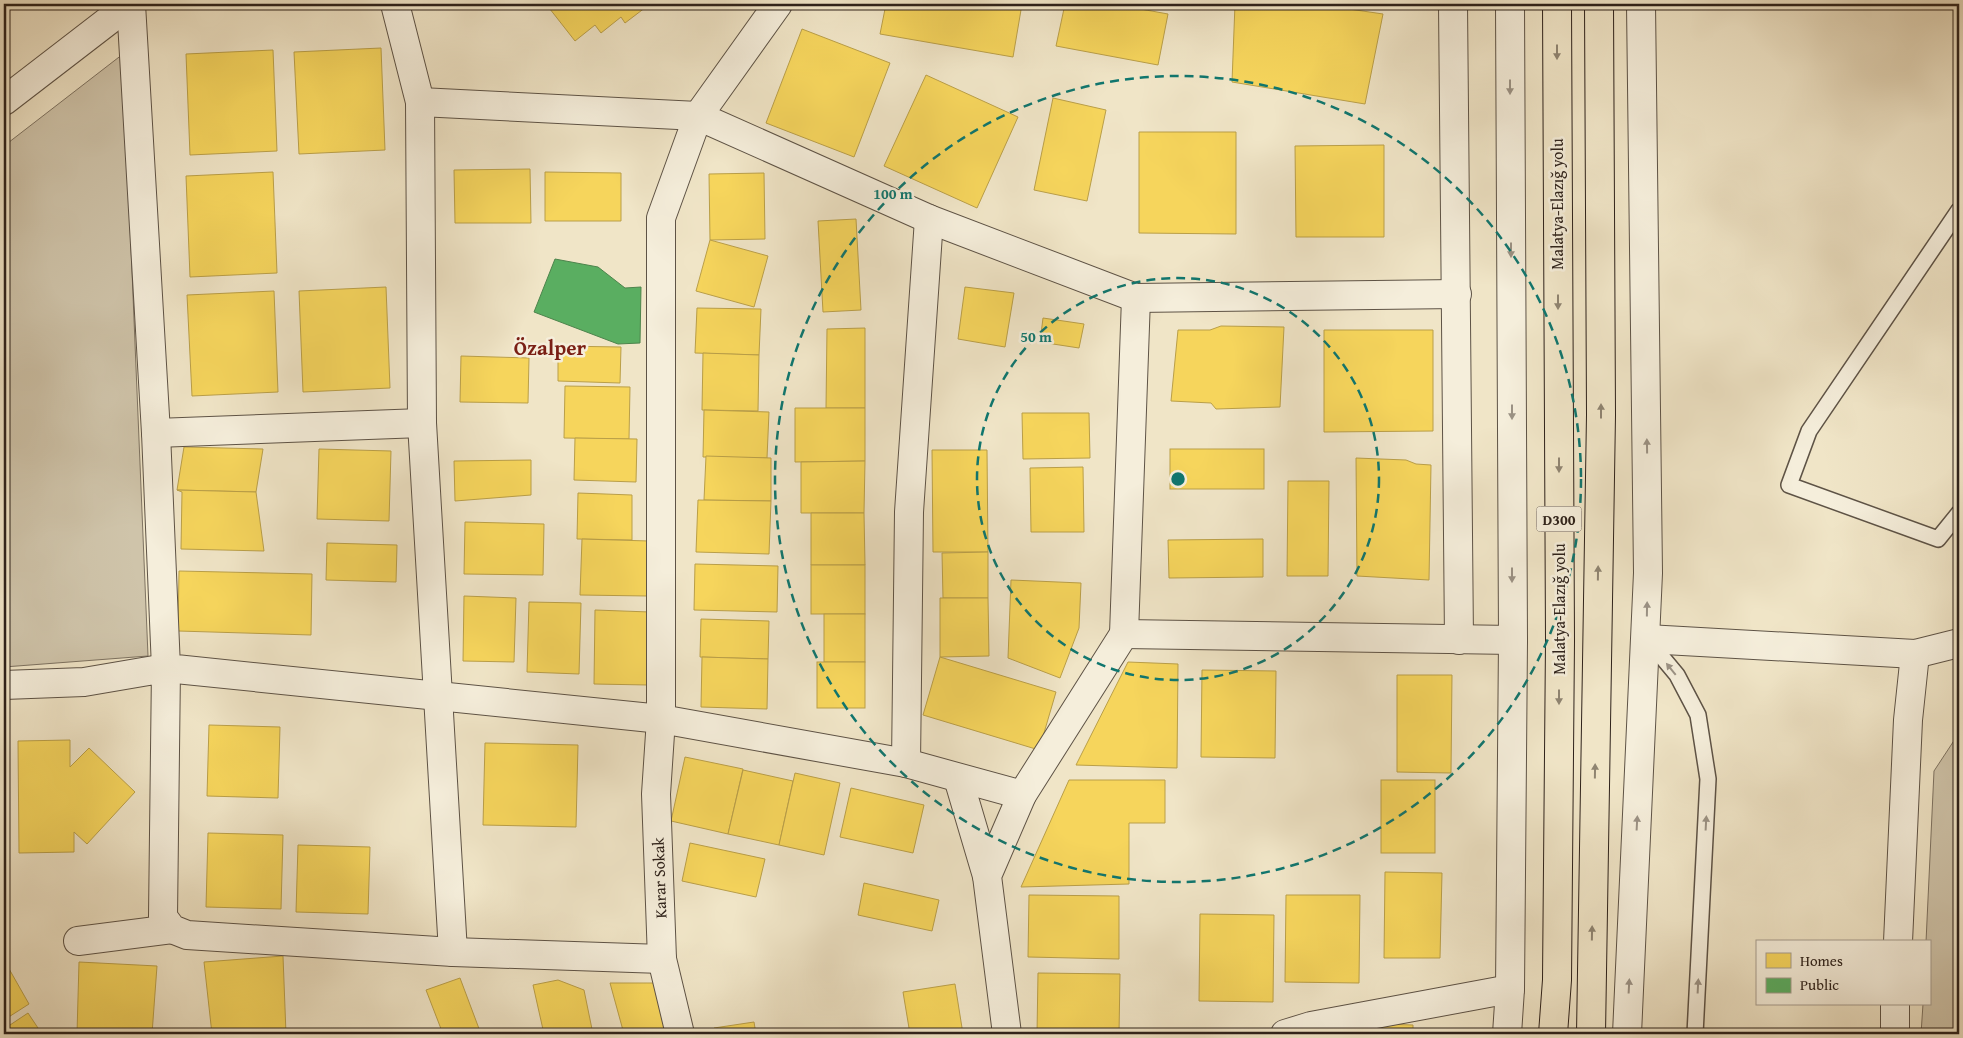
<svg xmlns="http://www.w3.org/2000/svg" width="1963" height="1038" viewBox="0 0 1963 1038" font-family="'Gentium Book Plus',serif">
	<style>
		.green { fill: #cfc4aa; stroke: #7e7362 }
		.homes { fill: #f6d55c; stroke: #ba9f48 }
		.public { fill: #5aae61; stroke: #4d844c }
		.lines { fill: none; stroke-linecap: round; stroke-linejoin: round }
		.service-casing { stroke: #5e5346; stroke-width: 18 }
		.minor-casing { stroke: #5e5346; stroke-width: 30 }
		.tertiary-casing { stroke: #5e5346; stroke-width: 30 }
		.trunk-casing { stroke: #2e221b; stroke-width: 30 }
		.service { stroke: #f5eedb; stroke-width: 15 }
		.minor { stroke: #f5eedb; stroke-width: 28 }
		.tertiary { stroke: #f5eedb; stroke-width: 28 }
		.trunk { stroke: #f0e5c7; stroke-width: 28 }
		.oneway { fill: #8f8471 }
		.oneway2 { fill: #9b9285 }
		.ring { fill: none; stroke: #0f766e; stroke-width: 2.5; stroke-dasharray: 9 6 }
		.labels { text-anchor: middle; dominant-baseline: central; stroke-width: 5; stroke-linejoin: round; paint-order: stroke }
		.shield { fill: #f5eedb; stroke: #6a5f55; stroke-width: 1 }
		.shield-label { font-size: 15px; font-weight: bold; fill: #2e221b }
		.street-label { font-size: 16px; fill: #2e221b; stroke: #f5eedb }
		.district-label { font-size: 21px; font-weight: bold; fill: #7a1f14; stroke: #f5eedb }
		.centre { fill: #0f766e; stroke: #f5eedb; stroke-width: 2.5 }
		.ring-label { font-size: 15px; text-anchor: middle; font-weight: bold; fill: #0f766e; stroke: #f5eedb; stroke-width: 5; stroke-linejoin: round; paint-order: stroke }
	</style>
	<rect width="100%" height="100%" fill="#f0e5c7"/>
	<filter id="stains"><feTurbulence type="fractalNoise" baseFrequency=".004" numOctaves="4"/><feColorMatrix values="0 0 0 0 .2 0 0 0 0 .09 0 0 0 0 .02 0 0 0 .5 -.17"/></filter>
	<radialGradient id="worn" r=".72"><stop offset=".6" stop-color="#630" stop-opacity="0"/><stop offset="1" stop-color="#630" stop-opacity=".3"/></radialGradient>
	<!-- green -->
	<g class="green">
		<path d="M123 54 148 656 4 667V146Z"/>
		<path d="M1959 733V1034H1921L1923 1004H1929V942H1926L1934 771Z"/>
	</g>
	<!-- homes -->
	<g class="homes">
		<path d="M546 4H650L625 23 621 17 601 33 595 25 575 41Z"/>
		<path d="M886 4H1022L1013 57 880 34Z"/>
		<path d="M1065 4H1113L1168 14 1158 65 1056 46Z"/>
		<path d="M1235 4H1315L1383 14 1365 104 1232 82Z"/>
		<path d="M802 29 890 63 854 157 766 123Z"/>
		<path d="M381 48 385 150 299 154 294 52Z"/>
		<path d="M273 50 277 151 190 155 186 54Z"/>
		<path d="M926 75 1018 117 977 208 884 166Z"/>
		<path d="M1053 98 1106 110 1087 201 1034 190Z"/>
		<path d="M1139 132H1236V234L1139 233Z"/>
		<path d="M1384 145V237H1296L1295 146Z"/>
		<path d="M530 169 531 223H455L454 170Z"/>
		<path d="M273 172 277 273 190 277 186 176Z"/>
		<path d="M545 172 621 173V221H545Z"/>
		<path d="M764 173 765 239 710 240 709 174Z"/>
		<path d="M856 219 861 310 823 312 818 221Z"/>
		<path d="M710 240 768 256 754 307 696 291Z"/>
		<path d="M386 287 390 388 303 392 299 291Z"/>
		<path d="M965 287 1014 293 1005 347 958 339Z"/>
		<path d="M274 291 278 392 192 396 187 295Z"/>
		<path d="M697 308 761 309 759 355 695 353Z"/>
		<path d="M1043 318 1084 324 1079 348 1040 342Z"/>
		<path d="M1221 326 1284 327 1280 407 1216 409 1211 403 1171 401 1178 330H1210Z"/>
		<path d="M865 328V408H826L827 329Z"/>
		<path d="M1324 330H1433V431L1324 432Z"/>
		<path d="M558 346 621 347 620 383 558 381Z"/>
		<path d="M703 353 759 355 758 411 702 410Z"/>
		<path d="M461 356 529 358 528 403 460 402Z"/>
		<path d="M565 386 630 387 629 439 564 438Z"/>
		<path d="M795 408H865V461L795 462Z"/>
		<path d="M704 410 769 412 767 458 703 457Z"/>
		<path d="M1022 413H1089L1090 458 1023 459Z"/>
		<path d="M575 438 637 439 636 482 574 480Z"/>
		<path d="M184 447 263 449 256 492 177 490Z"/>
		<path d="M319 449 391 451 389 521 317 519Z"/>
		<rect x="1170" y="449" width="94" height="40"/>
		<path d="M932 450H987L988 552H933Z"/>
		<path d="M706 456 771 458V501L704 500Z"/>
		<path d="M1356 458 1406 460 1416 464 1431 465 1429 580 1357 576Z"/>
		<path d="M531 460V495L455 501 454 461Z"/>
		<path d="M865 461 864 513H801V462Z"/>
		<path d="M1083 467 1084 532H1031L1030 468Z"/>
		<path d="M1288 481H1329L1328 576H1287Z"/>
		<path d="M177 490 256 492 264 551 181 549 182 492Z"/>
		<path d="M578 493 632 495V540L577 539Z"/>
		<path d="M698 500 771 501 769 554 696 552Z"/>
		<path d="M811 513H864L865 565H811Z"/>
		<path d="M465 522 544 524 543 575 464 574Z"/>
		<path d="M582 539 649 541 647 596 580 595Z"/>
		<path d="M1263 539V577L1169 578 1168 540Z"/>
		<path d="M327 543 397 545 396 582 326 580Z"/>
		<path d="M988 552V598H943L942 553Z"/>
		<path d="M695 564 778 566 777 612 694 610Z"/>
		<rect x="811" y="565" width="54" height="49"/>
		<path d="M179 571 312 574 311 635 178 631Z"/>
		<path d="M1011 580 1081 583 1079 628 1060 678 1008 658Z"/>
		<path d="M464 596 516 598 514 662 463 661Z"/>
		<path d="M940 598H988L989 656 940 657Z"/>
		<path d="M529 602 581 603 579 674 527 672Z"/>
		<path d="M595 610 650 612 648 685 594 684Z"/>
		<rect x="824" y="614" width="41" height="48"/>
		<path d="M701 619 769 621 768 659 700 657Z"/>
		<path d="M702 657 768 659 767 709 701 707Z"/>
		<path d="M940 657 1056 692 1039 750 923 715Z"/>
		<rect x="817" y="662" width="48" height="46"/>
		<path d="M1128 662 1178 664 1177 768 1076 765Z"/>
		<path d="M1202 670 1276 671 1275 758 1201 757Z"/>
		<path d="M1397 675H1452L1451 773 1397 772Z"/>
		<path d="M209 725 280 727 278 798 207 796Z"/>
		<path d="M70 740V767L89 748 135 792 87 844 74 832V852L19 853 18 741Z"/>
		<path d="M485 743 578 745 576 827 483 825Z"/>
		<path d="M685 757 743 769 728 834 671 821Z"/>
		<path d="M743 770 793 781 779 845 728 834Z"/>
		<path d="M795 773 840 783 824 855 779 845Z"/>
		<path d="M1069 780H1165V823H1129V884L1021 887Z"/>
		<rect x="1381" y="780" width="54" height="73"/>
		<path d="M851 788 924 805 913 853 840 837Z"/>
		<path d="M208 833 283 835 281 909 206 907Z"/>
		<path d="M690 843 765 859 756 897 682 881Z"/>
		<path d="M298 845 370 847 368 914 296 912Z"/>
		<path d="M1385 872 1442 873 1440 958H1384Z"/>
		<path d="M864 883 939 900 932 931 858 915Z"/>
		<path d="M1029 895 1119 896V959L1028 957Z"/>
		<path d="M1286 895H1360L1359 983 1285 982Z"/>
		<path d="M1200 914 1274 915 1273 1002 1199 1001Z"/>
		<path d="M283 956 286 1034H212L204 962Z"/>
		<path d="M4 960 29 1004 4 1020Z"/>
		<path d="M79 962 157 966 152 1034H77Z"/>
		<path d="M1038 973 1120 974 1119 1034H1037Z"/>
		<path d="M460 978 481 1034H443L426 990Z"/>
		<path d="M558 980 584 990 593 1034H544L533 985Z"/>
		<path d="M610 983H656L668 1034H624Z"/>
		<path d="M955 984 963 1034H910L903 992Z"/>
		<path d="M28 1013 42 1034H4V1029Z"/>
		<path d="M754 1022 756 1034H714V1028Z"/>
		<path d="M1380 1024 1413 1025V1034H1380Z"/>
	</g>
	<!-- public -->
	<path class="public" d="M555 259 598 267 625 288 641 287 640 343 618 344 534 312Z"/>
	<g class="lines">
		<!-- service casing -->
		<g class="service-casing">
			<g id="service">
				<path d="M1959 210 1809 431 1789 485 1938 539 1959 513"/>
				<path d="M1647 639 1677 675 1698 715 1708 779 1695 1034"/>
			</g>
		</g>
		<!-- minor casing -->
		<g class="minor-casing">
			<g id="minor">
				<path d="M131 4 156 433 166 668 661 719 906 763 1022 795"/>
				<path d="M395 4 420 102 422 423 453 952"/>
				<path d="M1453 4 1459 640"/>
				<path d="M420 102 698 116 929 219 1136 298 1457 294"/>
				<path d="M1136 298 1124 634 1513 640"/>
				<path d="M156 433 422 423"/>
				<path d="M1647 639 1915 654 1959 643"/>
				<path d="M4 685 84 682 166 668 163 917 172 929 187 935 453 952 662 959"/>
				<path d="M906 763 909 512 929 219"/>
				<path d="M958 778 987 876"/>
				<path d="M78 941 172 929"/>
				<path d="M1898 942 1908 720 1915 654"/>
				<path d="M680 1034 662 959 656 794 661 719V218L698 116 778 4"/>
				<path d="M1007 1034 987 876 1022 795 1124 634"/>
				<path d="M1285 1034 1311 1026 1510 989"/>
				<path d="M1895 1034V1004"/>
			</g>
		</g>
		<!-- tertiary casing -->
		<g class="tertiary-casing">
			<g id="tertiary">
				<path d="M4 101 130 4"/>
				<path d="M1507 1034 1510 989 1513 640 1510 4"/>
				<path d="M1627 1034 1648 573 1641 4"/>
			</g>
		</g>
		<!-- trunk casing -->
		<g class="trunk-casing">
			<g id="trunk">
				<path d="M1553 1034 1557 980 1560 641 1557 4"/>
				<path d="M1591 1034 1601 415 1599 4"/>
			</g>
		</g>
		<!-- service -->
		<use href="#service" class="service"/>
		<!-- minor -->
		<use href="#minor" class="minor"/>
		<!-- tertiary -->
		<use href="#tertiary" class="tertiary"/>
		<!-- trunk -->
		<use href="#trunk" class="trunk"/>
	</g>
	<!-- one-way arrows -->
	<defs><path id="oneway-solid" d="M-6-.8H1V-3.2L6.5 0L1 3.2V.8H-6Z" transform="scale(1.25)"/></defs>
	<g class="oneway">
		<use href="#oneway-solid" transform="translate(1557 52) rotate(90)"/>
		<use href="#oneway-solid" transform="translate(1558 302) rotate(90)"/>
		<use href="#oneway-solid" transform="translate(1601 411) rotate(-90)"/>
		<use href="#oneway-solid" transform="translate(1559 465) rotate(90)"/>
		<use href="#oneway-solid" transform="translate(1598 573) rotate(-89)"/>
		<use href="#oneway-solid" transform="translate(1559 697) rotate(90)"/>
		<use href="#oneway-solid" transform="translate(1595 771) rotate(-89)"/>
		<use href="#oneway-solid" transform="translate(1592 933) rotate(-89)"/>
	</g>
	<g class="oneway2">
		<use href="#oneway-solid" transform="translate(1510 87) rotate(90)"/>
		<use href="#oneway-solid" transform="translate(1511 250) rotate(90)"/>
		<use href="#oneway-solid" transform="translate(1512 412) rotate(90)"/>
		<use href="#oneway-solid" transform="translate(1647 446) rotate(-91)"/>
		<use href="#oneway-solid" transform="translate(1512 575) rotate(90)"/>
		<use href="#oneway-solid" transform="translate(1647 609) rotate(-89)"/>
		<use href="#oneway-solid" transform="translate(1671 669) rotate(-129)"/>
		<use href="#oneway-solid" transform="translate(1637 823) rotate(-87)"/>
		<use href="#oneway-solid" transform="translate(1706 823) rotate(-87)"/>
		<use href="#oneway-solid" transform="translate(1629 986) rotate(-87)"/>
		<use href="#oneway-solid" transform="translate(1698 986) rotate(-87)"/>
	</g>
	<!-- distance rings -->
	<g class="ring">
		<circle cx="1178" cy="479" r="201"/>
		<circle cx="1178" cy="479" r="403"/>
	</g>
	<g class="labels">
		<!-- shield labels -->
		<rect class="shield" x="1536.5" y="506.5" width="45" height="25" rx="4"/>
		<g class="shield-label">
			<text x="1559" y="519">D300</text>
		</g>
		<!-- street labels -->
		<g class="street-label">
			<text transform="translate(1557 204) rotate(-90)">Malatya-Elazığ yolu</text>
			<text transform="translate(1559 609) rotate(-90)">Malatya-Elazığ yolu</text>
			<text transform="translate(659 878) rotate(-92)">Karar Sokak</text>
		</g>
		<!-- district labels -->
		<g class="district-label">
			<text x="550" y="347">Özalper</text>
		</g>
	</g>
	<circle cx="1178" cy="479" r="8" class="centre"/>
	<g class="ring-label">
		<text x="893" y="199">100 m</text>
		<text x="1036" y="342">50 m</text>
	</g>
	<!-- margin -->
	<rect width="1963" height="1038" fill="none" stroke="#f0e5c7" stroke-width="20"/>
	<rect x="5" y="5" width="1953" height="1028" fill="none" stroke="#2e221b" stroke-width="2.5"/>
	<rect x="10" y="10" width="1943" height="1018" fill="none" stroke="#2e221b"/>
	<!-- legend -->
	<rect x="1756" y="940" width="175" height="65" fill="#f5eedb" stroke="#a59c8e"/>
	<rect x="1766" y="953" width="25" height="15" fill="#f6d55c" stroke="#a59c8e"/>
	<text x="1800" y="966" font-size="15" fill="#2e221b">Homes</text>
	<rect x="1766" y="978" width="25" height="15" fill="#5aae61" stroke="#a59c8e"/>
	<text x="1800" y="990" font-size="15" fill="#2e221b">Public</text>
	<rect width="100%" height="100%" filter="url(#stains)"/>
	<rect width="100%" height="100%" fill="url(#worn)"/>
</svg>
